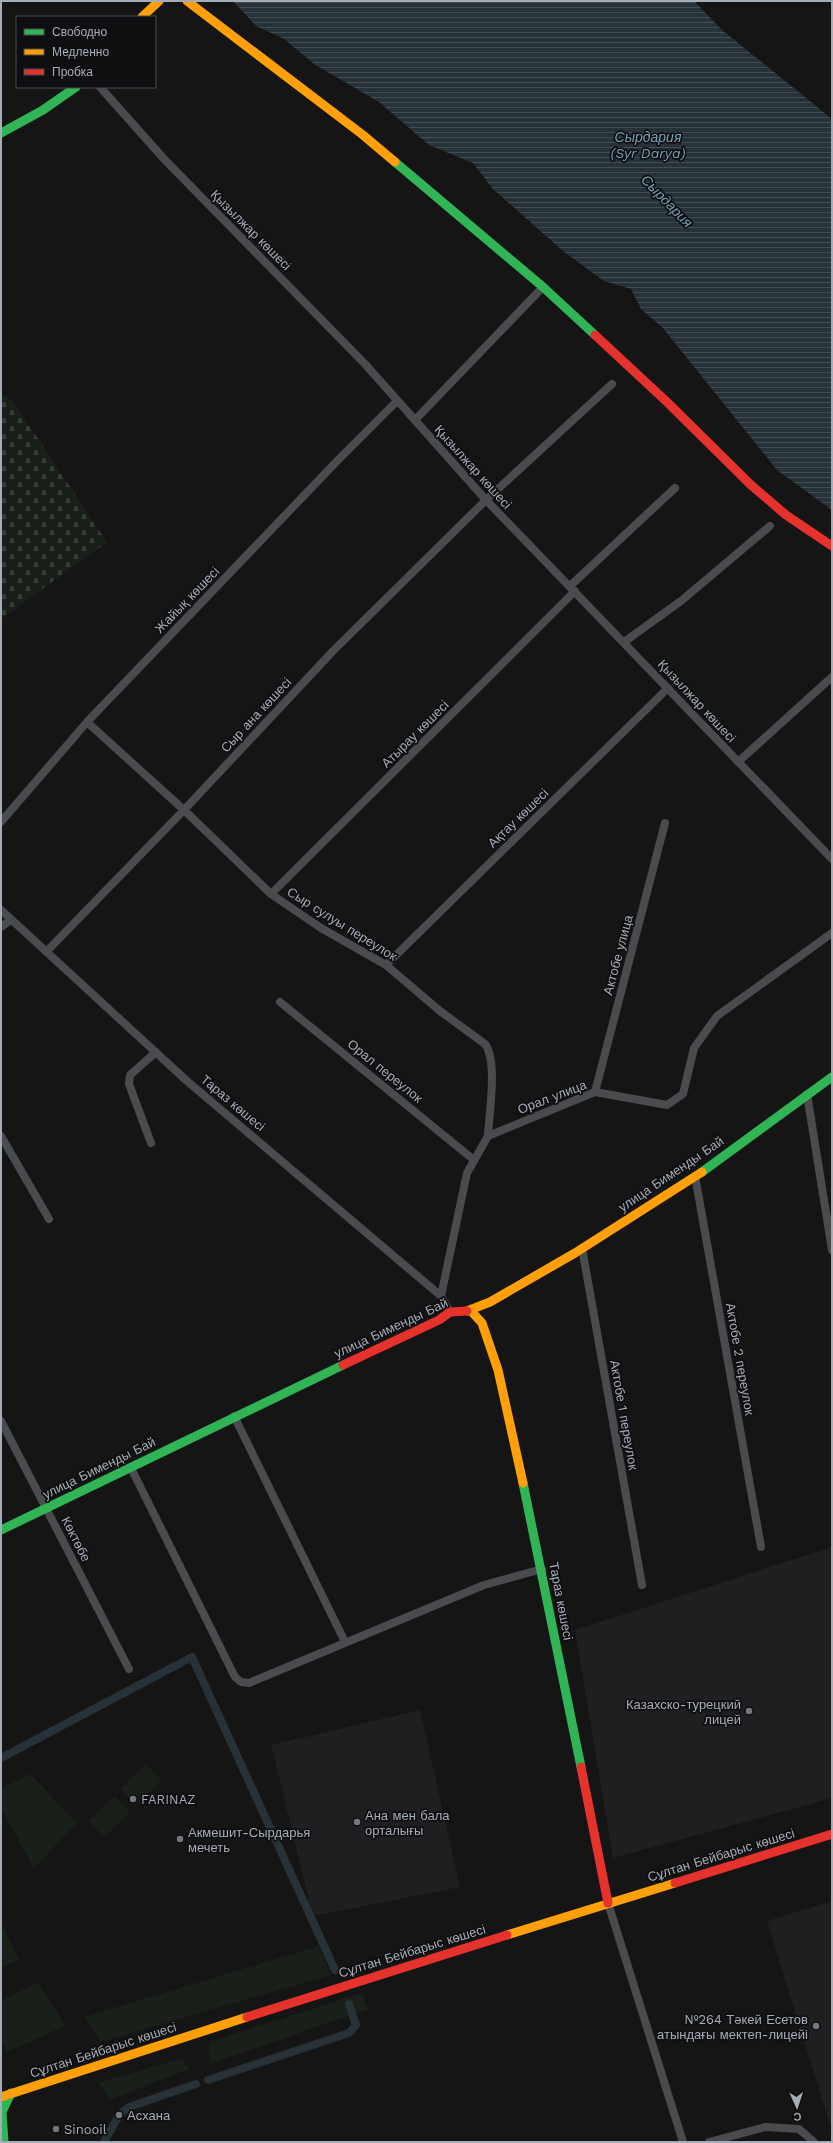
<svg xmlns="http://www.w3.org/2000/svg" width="833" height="2143" viewBox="0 0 833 2143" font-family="'Work Sans',sans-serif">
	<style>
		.built { fill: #1f1f21 }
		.green { fill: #192019 }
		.cemetery { fill: url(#cemetery-stones) }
		.water { fill: url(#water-rules) }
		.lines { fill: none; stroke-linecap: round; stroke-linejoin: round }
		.canal { stroke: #273238; stroke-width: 8 }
		.street { stroke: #494b4e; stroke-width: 8 }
		.fast { stroke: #30b455; stroke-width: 9 }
		.slow { stroke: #ff9f0a; stroke-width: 9 }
		.jam { stroke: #e5322d; stroke-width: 9 }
		.poi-dot { fill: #73787f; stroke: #0f0f11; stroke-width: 1.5 }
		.labels { text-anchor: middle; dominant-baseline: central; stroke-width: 3.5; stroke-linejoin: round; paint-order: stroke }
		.street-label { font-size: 13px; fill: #a5adb8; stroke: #0f0f11 }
		.poi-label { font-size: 13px; fill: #a5adb8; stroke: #0f0f11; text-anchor: start }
		.water-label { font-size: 14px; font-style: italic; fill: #78a0b6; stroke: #0f0f11 }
	</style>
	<defs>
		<pattern id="cemetery-stones" width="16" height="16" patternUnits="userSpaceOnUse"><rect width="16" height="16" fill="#192019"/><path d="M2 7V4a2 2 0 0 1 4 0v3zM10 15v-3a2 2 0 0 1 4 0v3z" fill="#373e38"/></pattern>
		<pattern id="water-rules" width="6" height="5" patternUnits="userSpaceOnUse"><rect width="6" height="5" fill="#273238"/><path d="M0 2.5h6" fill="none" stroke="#434d53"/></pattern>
	</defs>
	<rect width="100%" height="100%" fill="#151515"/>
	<!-- built -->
	<g class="built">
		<path d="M832 1547V1798L613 1858 575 1630Z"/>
		<path d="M420 1710 460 1887 313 1916 271 1745Z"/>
		<path d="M832 1901V2131L767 1921Z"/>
	</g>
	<!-- green -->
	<g class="green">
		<path d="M146 1764 162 1781 135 1805 120 1789Z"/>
		<path d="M30 1774 77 1823 34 1868 1 1808V1789Z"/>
		<path d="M115 1796 130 1812 104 1837 88 1821Z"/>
		<path d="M1 1923 19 1959 1 1968Z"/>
		<path d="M319 1946 331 1975 100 2042 84 2017Z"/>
		<path d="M38 1982 65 2026 7 2052 1 2039V2001Z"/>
		<path d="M362 1993 368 2009 210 2064 209 2042Z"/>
		<path d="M182 2058 189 2069 110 2100 99 2083Z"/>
	</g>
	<!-- cemetery -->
	<path class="cemetery" d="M1 395 12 400 107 542 1 619Z"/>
	<!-- water -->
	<path class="water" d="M233 1H694L722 30 832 119V510L777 470 662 327 641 309 631 289 604 281 563 251 493 189 473 163 429 145 379 102 314 64 284 39 256 26Z"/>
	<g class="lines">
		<!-- canal -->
		<g class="canal">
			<path d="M1 1758 192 1657 335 1970"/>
			<path d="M208 2080 349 2033 356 2025 349 2004"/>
			<path d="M104 2142 119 2115 129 2107 196 2084"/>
		</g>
		<!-- street -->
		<g class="street">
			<path d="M100 87 165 160 365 364 486 500 832 859"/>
			<path d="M415 420 543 287"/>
			<path d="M570 586 675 488"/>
			<path d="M624 642 681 601 770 526"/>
			<path d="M87 722 184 810 271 894 321 928 386 965 440 1011 485 1044C498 1061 489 1114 488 1136"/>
			<path d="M738 762 832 677"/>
			<path d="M1 822 87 722 339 459 397 401"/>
			<path d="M271 894 575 591"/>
			<path d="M1 910 187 1081 441 1296 450 1312"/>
			<path d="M1 927 11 920"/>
			<path d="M47 951 184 810 333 651 486 500 612 384"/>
			<path d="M386 965 668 688"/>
			<path d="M280 1002 474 1160"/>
			<path d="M595 1092 665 823"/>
			<path d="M807 1094 832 1250"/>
			<path d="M1 1136 49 1219"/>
			<path d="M151 1143 129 1084 130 1075 156 1052"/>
			<path d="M695 1176 761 1547"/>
			<path d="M582 1248 642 1585"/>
			<path d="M441 1296 467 1173 488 1136 595 1092 667 1105 683 1094 694 1048 717 1016 832 933"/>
			<path d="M234 1416 345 1642"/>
			<path d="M1 1421 129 1669"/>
			<path d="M131 1468 235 1677 241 1682 249 1683 484 1585 542 1569"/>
			<path d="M608 1903 683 2142"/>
			<path d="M709 2142 765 2127 799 2129 814 2142"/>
		</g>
		<!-- fast -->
		<g class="fast">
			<path d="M1 133 43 110 76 87"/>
			<path d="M395 162 543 287 595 335"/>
			<path d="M702 1172 832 1077"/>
			<path d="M523 1483 581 1767"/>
			<path d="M1 1530 343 1365"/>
			<path d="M4 2142 2 2112 11 2093"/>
		</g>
		<!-- slow -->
		<g class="slow">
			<path d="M187 1 363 135 395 162"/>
			<path d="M142 17 159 1"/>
			<path d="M467 1311 490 1302 575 1253 702 1172"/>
			<path d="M471 1311 482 1323 498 1370 523 1483"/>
			<path d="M507 1935 675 1883"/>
			<path d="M1 2097 247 2017"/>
		</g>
		<!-- jam -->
		<g class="jam">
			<path d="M595 335 667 402 751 485 786 515 832 546"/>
			<path d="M343 1365 439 1320 450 1312 467 1311"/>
			<path d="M581 1767 608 1903"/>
			<path d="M675 1883 832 1834"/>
			<path d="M247 2017 507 1935"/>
		</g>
	</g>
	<!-- markers -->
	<g class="poi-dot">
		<circle cx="749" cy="1711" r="4"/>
		<circle cx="133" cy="1799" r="4"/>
		<circle cx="357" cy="1822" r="4"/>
		<circle cx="180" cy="1839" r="4"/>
		<circle cx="816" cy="2026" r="4"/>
		<circle cx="119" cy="2115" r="4"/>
		<circle cx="56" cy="2129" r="4"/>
	</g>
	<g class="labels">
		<!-- street labels -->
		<g class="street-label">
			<text transform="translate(251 230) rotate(45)">Қызылжар көшесі</text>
			<text transform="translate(473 467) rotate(48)">Қызылжар көшесі</text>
			<text transform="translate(187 600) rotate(-46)">Жайық көшесі</text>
			<text transform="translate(697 701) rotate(47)">Қызылжар көшесі</text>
			<text transform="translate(256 715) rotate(-47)">Сыр ана көшесі</text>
			<text transform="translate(415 734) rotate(-45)">Атырау көшесі</text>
			<text transform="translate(518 818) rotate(-44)">Ақтау көшесі</text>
			<text transform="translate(342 924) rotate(32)">Сыр сулуы переулок</text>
			<text transform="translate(618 955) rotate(-75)">Актобе улица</text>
			<text transform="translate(385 1071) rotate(39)">Орал переулок</text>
			<text transform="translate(552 1097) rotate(-21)">Орал улица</text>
			<text transform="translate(233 1103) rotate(40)">Тараз көшесі</text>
			<text transform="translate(671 1174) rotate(-34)">улица Бименды Бай</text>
			<text transform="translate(391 1328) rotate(-25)">улица Бименды Бай</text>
			<text transform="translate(740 1359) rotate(80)">Актобе 2 переулок</text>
			<text transform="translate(624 1415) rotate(80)">Актобе 1 переулок</text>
			<text transform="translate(99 1468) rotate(-26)">улица Бименды Бай</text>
			<text transform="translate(76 1539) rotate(63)">Көктөбе</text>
			<text transform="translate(561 1601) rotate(79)">Тараз көшесі</text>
			<text transform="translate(721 1855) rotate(-17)">Сұлтан Бейбарыс көшесі</text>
			<text transform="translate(412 1951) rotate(-17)">Сұлтан Бейбарыс көшесі</text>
			<text transform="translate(103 2050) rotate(-18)">Сұлтан Бейбарыс көшесі</text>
		</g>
		<!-- poi labels -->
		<g class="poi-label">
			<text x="741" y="1704" text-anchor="end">Казахско-турецкий<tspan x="741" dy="15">лицей</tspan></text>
			<text x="141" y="1799">FARINAZ</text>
			<text x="365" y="1815">Ана мен бала<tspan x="365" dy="15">орталығы</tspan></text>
			<text x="188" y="1832">Акмешит-Сырдарья<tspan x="188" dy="15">мечеть</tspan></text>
			<text x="808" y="2019" text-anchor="end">№264 Тәкей Есетов<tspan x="808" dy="15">атындағы мектеп-лицейі</tspan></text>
			<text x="127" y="2115">Асхана</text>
			<text x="64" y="2129">Sinooil</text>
		</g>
		<!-- water labels -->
		<g class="water-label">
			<text x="648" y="137">Сырдария<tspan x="648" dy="16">(Syr Darya)</tspan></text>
			<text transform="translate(667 201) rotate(46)">Сырдария</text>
		</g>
	</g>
	<!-- border -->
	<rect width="833" height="2143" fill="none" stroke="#a5adb8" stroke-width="4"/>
	<!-- legend -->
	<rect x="16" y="16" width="140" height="72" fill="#0f0f11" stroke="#4b4e54"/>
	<rect x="24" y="29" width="20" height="6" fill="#30b455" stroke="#4b4e54"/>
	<text x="52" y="36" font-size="12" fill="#a5adb8">Свободно</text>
	<rect x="24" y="49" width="20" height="6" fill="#ff9f0a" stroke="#4b4e54"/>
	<text x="52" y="56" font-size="12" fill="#a5adb8">Медленно</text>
	<rect x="24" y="69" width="20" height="6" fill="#e5322d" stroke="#4b4e54"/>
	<text x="52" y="76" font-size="12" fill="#a5adb8">Пробка</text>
	<!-- north arrow -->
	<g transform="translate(797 2107) rotate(177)" stroke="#0f0f11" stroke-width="3" paint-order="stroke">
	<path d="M0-3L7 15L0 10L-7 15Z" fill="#a5adb8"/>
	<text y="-6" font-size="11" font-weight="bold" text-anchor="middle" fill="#a5adb8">С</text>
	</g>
</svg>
